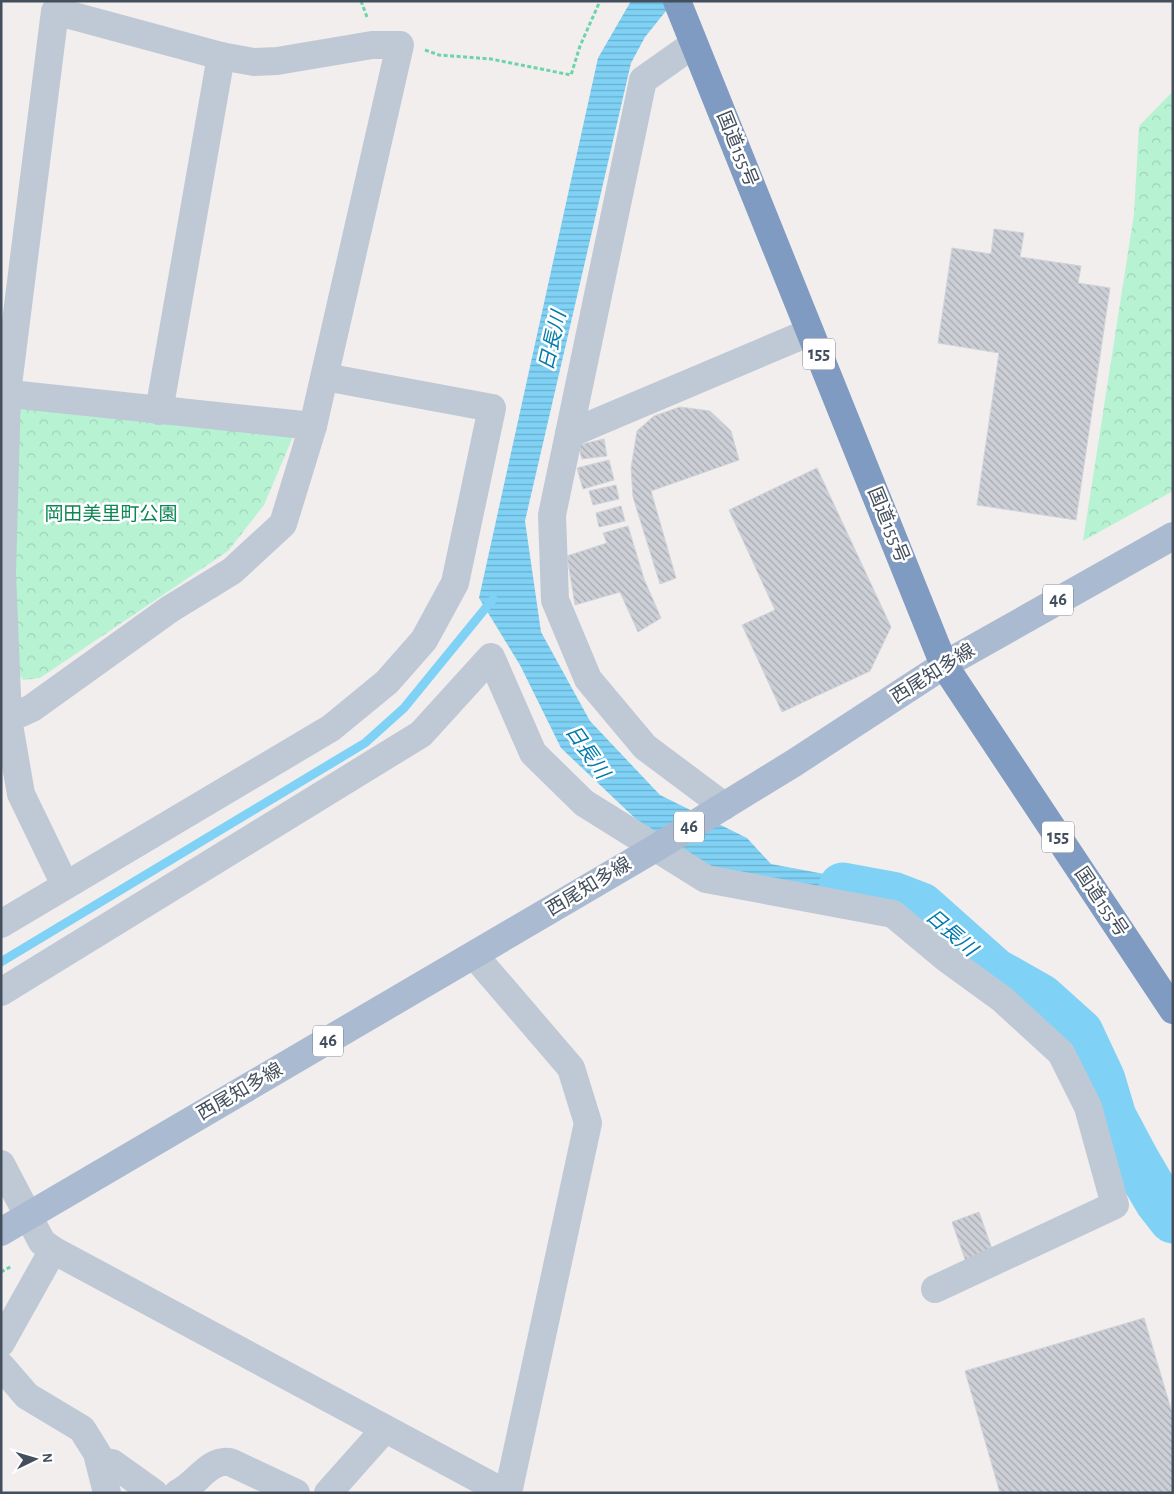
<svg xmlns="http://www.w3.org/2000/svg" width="1174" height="1494" viewBox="0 0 1174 1494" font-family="'Alegreya Sans','Noto Sans JP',sans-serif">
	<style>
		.forest { fill: url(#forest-crowns) }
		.water { fill: url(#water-rules) }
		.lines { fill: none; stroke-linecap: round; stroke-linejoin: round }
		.stream { stroke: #7fd2f5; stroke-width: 9 }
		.river { stroke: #7fd2f5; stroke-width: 49 }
		.building { fill: url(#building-back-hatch); stroke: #d1d3da }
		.path { stroke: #6cd4aa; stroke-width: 3; stroke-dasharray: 4 2.5; stroke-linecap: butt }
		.minor { stroke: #bfc9d5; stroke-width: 28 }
		.major { stroke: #aabad0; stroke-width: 28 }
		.highway { stroke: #809bc2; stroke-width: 28 }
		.labels { text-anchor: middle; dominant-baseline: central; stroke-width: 5; stroke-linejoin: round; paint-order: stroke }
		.shield { fill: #fff; stroke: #7c848e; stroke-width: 1 }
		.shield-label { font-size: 18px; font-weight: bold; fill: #444f5d }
		.street-label { font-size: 19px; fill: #444f5d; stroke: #fff }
		.park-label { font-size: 19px; fill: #0d8654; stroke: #fff }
		.water-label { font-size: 20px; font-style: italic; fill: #017aac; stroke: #fff }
	</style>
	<defs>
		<pattern id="forest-crowns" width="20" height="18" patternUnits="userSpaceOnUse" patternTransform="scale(1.25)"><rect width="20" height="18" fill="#b7f3d3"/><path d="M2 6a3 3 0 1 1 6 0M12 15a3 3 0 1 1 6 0" fill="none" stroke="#9fd2b8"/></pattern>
		<pattern id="water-rules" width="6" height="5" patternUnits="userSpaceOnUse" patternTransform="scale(1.25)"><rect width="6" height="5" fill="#7fd2f5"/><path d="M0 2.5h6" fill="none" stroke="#6aadca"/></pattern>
		<pattern id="building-back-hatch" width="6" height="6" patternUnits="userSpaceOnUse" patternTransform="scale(1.25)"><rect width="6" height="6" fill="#cccfd6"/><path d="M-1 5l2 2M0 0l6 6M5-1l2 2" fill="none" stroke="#a7aab1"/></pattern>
	</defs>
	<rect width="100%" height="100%" fill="#f1eeed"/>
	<!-- forest -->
	<g class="forest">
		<path d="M1173 91V491L1083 541 1134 214 1139 126Z"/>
		<path d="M19 405 295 432 264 505 228 551 40 678 23 680 12 661Z"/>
	</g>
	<!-- water -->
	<path class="water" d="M631 1H674L645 37 631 63 525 521 541 632 590 721 660 795 747 838 771 864 910 890 907 906 708 868 638 821 561 748 520 665 479 598 598 58Z"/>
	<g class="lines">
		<!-- stream -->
		<path class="stream" d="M1 962 365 743 404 708 493 599"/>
		<!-- river -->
		<path class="river" d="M843 887 892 896 921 907 994 972 1040 998 1079 1033 1101 1080 1112 1117 1136 1162 1159 1201 1173 1219"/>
	</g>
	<!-- building -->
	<g class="building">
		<path d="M994 229 1024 233 1020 257 1081 266 1078 283 1110 288 1076 520 977 505 999 353 938 343 952 248 991 254Z"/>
		<path d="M680 407 710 411 731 431 739 460 651 491 676 578 660 584 633 497 631 468 637 431 654 416Z"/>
		<path d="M604 439 607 456 582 459 578 445Z"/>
		<path d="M609 460 614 480 583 489 577 468Z"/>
		<path d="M817 468 891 627 870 671 782 712 742 625 775 610 729 510Z"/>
		<path d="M616 485 619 499 593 505 589 491Z"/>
		<path d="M621 506 625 521 599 527 596 513Z"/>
		<path d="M628 526 644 579 661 618 638 632 620 592 575 605 567 556 607 543 603 533Z"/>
		<path d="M979 1212 993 1252 966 1262 952 1222Z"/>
		<path d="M1144 1318 1173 1416V1493H1000L965 1371Z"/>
	</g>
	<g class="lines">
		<!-- path -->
		<g class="path">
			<path d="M361 1 367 17"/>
			<path d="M425 50 439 55 491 59 571 75 580 46 600 1"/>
			<path d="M1 1272 12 1266"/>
		</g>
		<!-- minor -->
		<g class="minor">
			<path d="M694 44 643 80 552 515 555 600 588 679 645 747 724 806"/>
			<path d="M1 393 313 426"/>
			<path d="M159 411 221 56"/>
			<path d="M569 434 810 332"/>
			<path d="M8 719 32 708 170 609 232 571 283 524 313 426 400 45H372L277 61 254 62 221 56 55 11 7 393 2 573 8 719 21 794 65 885"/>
			<path d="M1 924 331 728 387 682 424 640 455 583 492 408 325 377"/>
			<path d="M474 955 571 1068 588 1123 508 1493"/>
			<path d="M1 992 421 734 491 657 533 753 584 803 706 879 893 914 947 959 1002 999 1061 1053 1088 1107 1115 1205 935 1289"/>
			<path d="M1 1164 42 1242 53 1250 505 1493"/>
			<path d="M1 1343 53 1250"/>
			<path d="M1 1366 27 1396 82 1429 97 1453 107 1493"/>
			<path d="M99 1461 112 1463 154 1493"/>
			<path d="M178 1493C197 1484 208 1459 230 1462L296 1493"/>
			<path d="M328 1493 385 1429"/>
		</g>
		<!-- major -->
		<path class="major" d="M1 1232 654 849 794 763 944 665 1173 536"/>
		<!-- highway -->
		<path class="highway" d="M677 1 944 665 1173 1010"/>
	</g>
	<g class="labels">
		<!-- shield labels -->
		<g class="shield">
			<rect x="803" y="338.5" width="32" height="31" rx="4"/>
			<rect x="1043" y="584.5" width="30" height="31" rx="4"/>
			<rect x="674" y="811.5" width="30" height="31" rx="4"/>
			<rect x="1042" y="821.5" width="32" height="31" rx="4"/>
			<rect x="313" y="1025.5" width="30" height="31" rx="4"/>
		</g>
		<g class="shield-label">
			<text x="819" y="354">155</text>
			<text x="1058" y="600">46</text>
			<text x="689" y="827">46</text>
			<text x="1058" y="837">155</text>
			<text x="328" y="1041">46</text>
		</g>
		<!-- street labels -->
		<g class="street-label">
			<text transform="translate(737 149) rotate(68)">国道155号</text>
			<text transform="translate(888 525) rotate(68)">国道155号</text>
			<text transform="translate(933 674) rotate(-32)">西尾知多線</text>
			<text transform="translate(589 887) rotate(-31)">西尾知多線</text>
			<text transform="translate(1101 902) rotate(56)">国道155号</text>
			<text transform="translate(240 1092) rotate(-30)">西尾知多線</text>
		</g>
		<!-- park labels -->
		<g class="park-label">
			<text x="111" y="514">岡田美里町公園</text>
		</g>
		<!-- water labels -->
		<g class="water-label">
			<text transform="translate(553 341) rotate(-77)">日長川</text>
			<text transform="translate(587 752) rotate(55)">日長川</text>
			<text transform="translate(951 933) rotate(41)">日長川</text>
		</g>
	</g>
	<!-- border -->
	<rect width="1174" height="1494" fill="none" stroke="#444f5d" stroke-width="5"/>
	<!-- north arrow -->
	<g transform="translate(35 1459) rotate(85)" stroke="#ffffff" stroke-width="4" paint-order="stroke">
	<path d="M0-4L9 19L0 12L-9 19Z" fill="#444f5d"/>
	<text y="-8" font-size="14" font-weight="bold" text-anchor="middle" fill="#444f5d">N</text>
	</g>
</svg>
